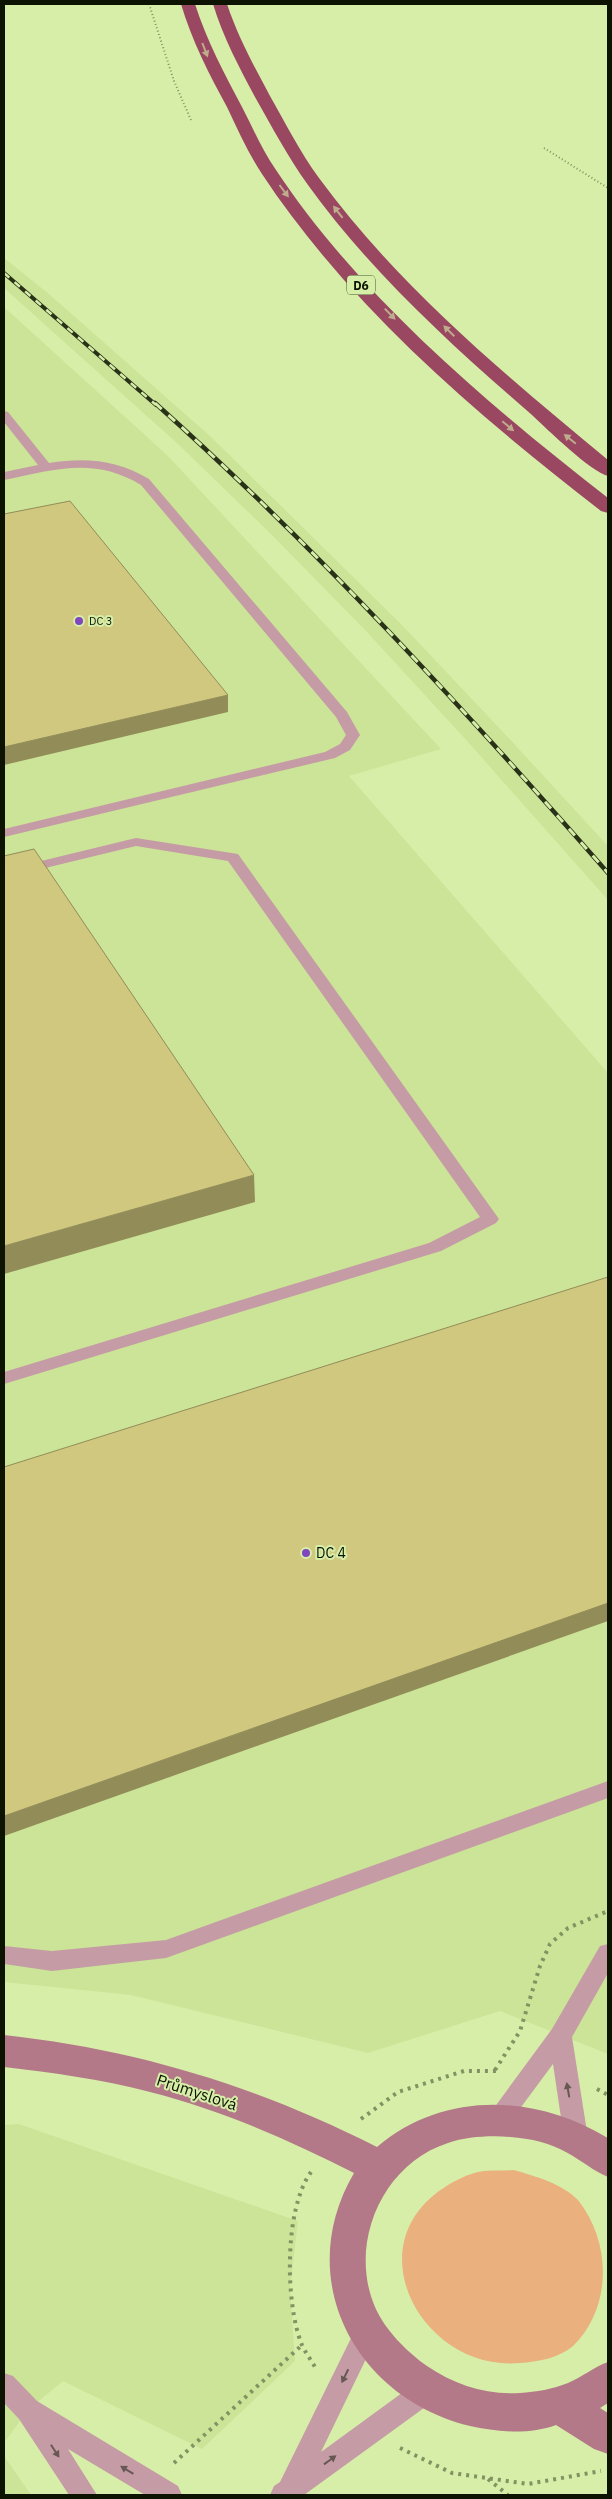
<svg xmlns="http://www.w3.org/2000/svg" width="612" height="2499" viewBox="0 0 612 2499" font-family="'IBM Plex Sans',sans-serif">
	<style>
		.built { fill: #cbe497 }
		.green { fill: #eab07d }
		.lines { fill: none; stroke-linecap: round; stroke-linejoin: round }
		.path-far1 { stroke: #829262; stroke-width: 2; stroke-dasharray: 1 2.5; stroke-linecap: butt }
		.path { stroke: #829262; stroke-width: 4; stroke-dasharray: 3 5; stroke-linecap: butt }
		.service { fill: #c59ca6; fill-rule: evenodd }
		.secondary { fill: #b47988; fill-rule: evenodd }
		.motorway { fill: #9a4861; fill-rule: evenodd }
		.rail-far1-casing { stroke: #293218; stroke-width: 4 }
		.rail-casing { stroke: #293218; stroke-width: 4.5 }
		.rail-far1 { stroke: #d7eea8; stroke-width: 2.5; stroke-dasharray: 7; stroke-linecap: butt }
		.rail { stroke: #d7eea8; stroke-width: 3; stroke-dasharray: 9; stroke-linecap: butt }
		.shaded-wall { fill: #928c59 }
		.building { fill: #d0c87f; stroke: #928c59 }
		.oneway { fill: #bfac8c }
		.oneway2 { fill: #685853 }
		.poi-dot { fill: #7f46bd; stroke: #d7eea8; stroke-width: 2 }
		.labels { text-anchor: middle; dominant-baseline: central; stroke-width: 4; stroke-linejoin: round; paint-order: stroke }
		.far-poi-label { font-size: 11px; fill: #0c1300; stroke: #d7eea8; text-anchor: start }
		.shield { fill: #d7eea8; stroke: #495532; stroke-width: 1 }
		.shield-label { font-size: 12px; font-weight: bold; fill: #0c1300 }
		.poi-label { font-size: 14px; fill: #0c1300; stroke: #d7eea8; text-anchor: start }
		.near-street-label { font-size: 16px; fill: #0c1300; stroke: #d7eea8 }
	</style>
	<rect width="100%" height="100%" fill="#d7eea8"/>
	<!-- built -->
	<g class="built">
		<path d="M4 258 49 294 210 436 400 623 504 733 608 846V900L468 742 366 631 273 536 178 444 4 288Z"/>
		<path d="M4 307 167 455 441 749 349 776 608 1073V2054L500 2011 368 2053 131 1995 4 1982Z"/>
		<path d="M19 2124 298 2221 290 2289 295 2361 202 2449 63 2381 28 2410 4 2443V2125Z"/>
		<path d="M4 2456 31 2495H4Z"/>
	</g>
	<!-- green -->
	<path class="green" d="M514 2170C537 2177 561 2183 578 2200 612 2243 612 2308 573 2346 559 2358 537 2362 520 2363 426 2372 356 2252 439 2191 452 2182 468 2173 484 2171 494 2170 504 2171 514 2170Z"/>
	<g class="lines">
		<!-- path-far1 -->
		<g class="path-far1">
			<path d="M149 4 174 81 191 120"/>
			<path d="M544 148 608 188"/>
		</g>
		<!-- path -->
		<g class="path">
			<path d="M495 2070 520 2031 540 1966 550 1944 568 1928 608 1911"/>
			<path d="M597 2089 608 2095"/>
			<path d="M361 2119 398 2092 464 2071H498"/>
			<path d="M311 2172C284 2209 285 2304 302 2345 306 2354 312 2361 316 2369"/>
			<path d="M400 2448 452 2473 528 2484 601 2471"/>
			<path d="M174 2463 302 2345"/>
			<path d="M488 2479 508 2495"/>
		</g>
		<!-- service -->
		<g class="service">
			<path d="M4 411 8 412 49 463C86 457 118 460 149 479L347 712 360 735 350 750 335 758 4 837V829L325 752 340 744 346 735 336 717 141 485C94 456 53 470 4 480V472L38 465 4 422Z"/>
			<path d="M136 838 238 854 499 1219 496 1223 441 1251 4 1384V1372L429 1243 480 1217 228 861 136 846 4 878V870Z"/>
			<path d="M608 1781V1798L166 1958 52 1971 4 1964V1946L52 1951 166 1940Z"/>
			<path d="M608 1944V1973L572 2037 588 2138 584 2145 576 2149 568 2145 564 2138 553 2064 507 2126 499 2129 491 2126 487 2119 491 2112 552 2029 600 1946Z"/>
			<path d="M367 2320 376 2324 379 2332 321 2452 417 2382 426 2379 435 2382 439 2391 435 2400 304 2495H270L274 2486 280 2482 358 2324Z"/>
			<path d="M4 2373 13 2376 37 2401 178 2486 182 2495H145L68 2449 97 2495H69L19 2419 4 2403Z"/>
		</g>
		<!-- secondary -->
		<path class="secondary" d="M4 2035C139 2050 256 2086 377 2147 443 2091 534 2094 606 2137L608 2138V2177C596 2172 589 2166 579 2160 563 2149 546 2142 527 2139 502 2135 472 2135 448 2143 382 2164 348 2244 375 2307 385 2330 407 2352 427 2366 455 2385 486 2395 520 2393 536 2392 553 2389 568 2383 582 2377 594 2367 608 2362V2403L600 2408 608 2413V2454L594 2449 556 2425C529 2435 498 2432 470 2426 355 2398 292 2279 354 2173 289 2140 221 2110 150 2092 102 2079 53 2073 4 2067Z"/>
		<!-- motorway -->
		<g class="motorway">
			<path d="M181 4H195C207 41 224 73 242 107 253 128 262 150 276 170 360 297 489 405 608 498V513L601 511C476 414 350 307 262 174 248 153 238 130 227 107 209 74 192 41 181 4Z"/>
			<path d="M213 4H227C238 37 254 66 270 96 286 124 300 152 319 178 398 286 505 375 608 460V476C591 472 547 429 532 415 451 345 370 271 308 185 288 157 272 127 255 97 239 67 223 37 213 4Z"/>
		</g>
		<!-- rail-far1 casing -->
		<g class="rail-far1-casing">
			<path id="rail-far1" d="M4 273 156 405"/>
		</g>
		<!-- rail casing -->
		<g class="rail-casing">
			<path id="rail" d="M155 403C317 548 465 710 608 873"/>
		</g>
		<!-- rail-far1 -->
		<use href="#rail-far1" class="rail-far1"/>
		<!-- rail -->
		<use href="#rail" class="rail"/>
	</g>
	<!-- shaded-wall -->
	<g class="shaded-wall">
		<path d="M228 695V712L4 765V747Z"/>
		<path d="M254 1175 255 1202 4 1274V1246Z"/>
		<path d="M608 1603V1621L4 1836V1816Z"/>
	</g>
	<!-- building -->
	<g class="building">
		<path d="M70 501 228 695 4 747V514Z"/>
		<path d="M34 849 254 1175 4 1246V856Z"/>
		<path d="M608 1277V1603L4 1816V1467Z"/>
	</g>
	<!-- one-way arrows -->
	<defs><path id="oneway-solid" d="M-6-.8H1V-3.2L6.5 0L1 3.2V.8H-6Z" transform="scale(1.25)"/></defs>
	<g class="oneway">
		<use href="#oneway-solid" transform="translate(205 50) rotate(69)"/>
		<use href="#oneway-solid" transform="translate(284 191) rotate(53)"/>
		<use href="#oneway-solid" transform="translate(338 212) rotate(-128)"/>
		<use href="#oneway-solid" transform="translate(390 314) rotate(46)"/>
		<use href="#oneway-solid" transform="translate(449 331) rotate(-135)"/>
		<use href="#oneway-solid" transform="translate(508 426) rotate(40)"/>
		<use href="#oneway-solid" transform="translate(570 439) rotate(-141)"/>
	</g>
	<g class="oneway2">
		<use href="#oneway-solid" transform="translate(568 2090) rotate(-100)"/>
		<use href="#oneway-solid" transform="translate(345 2376) rotate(116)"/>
		<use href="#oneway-solid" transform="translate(55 2451) rotate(57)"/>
		<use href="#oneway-solid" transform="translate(330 2460) rotate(-36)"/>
		<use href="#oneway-solid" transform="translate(127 2470) rotate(-149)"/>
	</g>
	<!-- markers -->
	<g class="poi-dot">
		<circle cx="79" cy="621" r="5"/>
		<circle cx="306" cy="1553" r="5"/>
	</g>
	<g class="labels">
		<!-- far-poi labels -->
		<g class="far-poi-label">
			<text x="89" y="621">DC 3</text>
		</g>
		<!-- shield labels -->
		<rect class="shield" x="347" y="275.5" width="28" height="19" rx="4"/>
		<g class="shield-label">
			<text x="361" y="285">D6</text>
		</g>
		<!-- poi labels -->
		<g class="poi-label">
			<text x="316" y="1553">DC 4</text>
		</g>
		<!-- near-street labels -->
		<g class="near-street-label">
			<text transform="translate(197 2092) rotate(18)">Průmyslová</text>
		</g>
	</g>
	<!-- border -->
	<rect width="612" height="2499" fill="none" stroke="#0c1300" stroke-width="10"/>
</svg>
